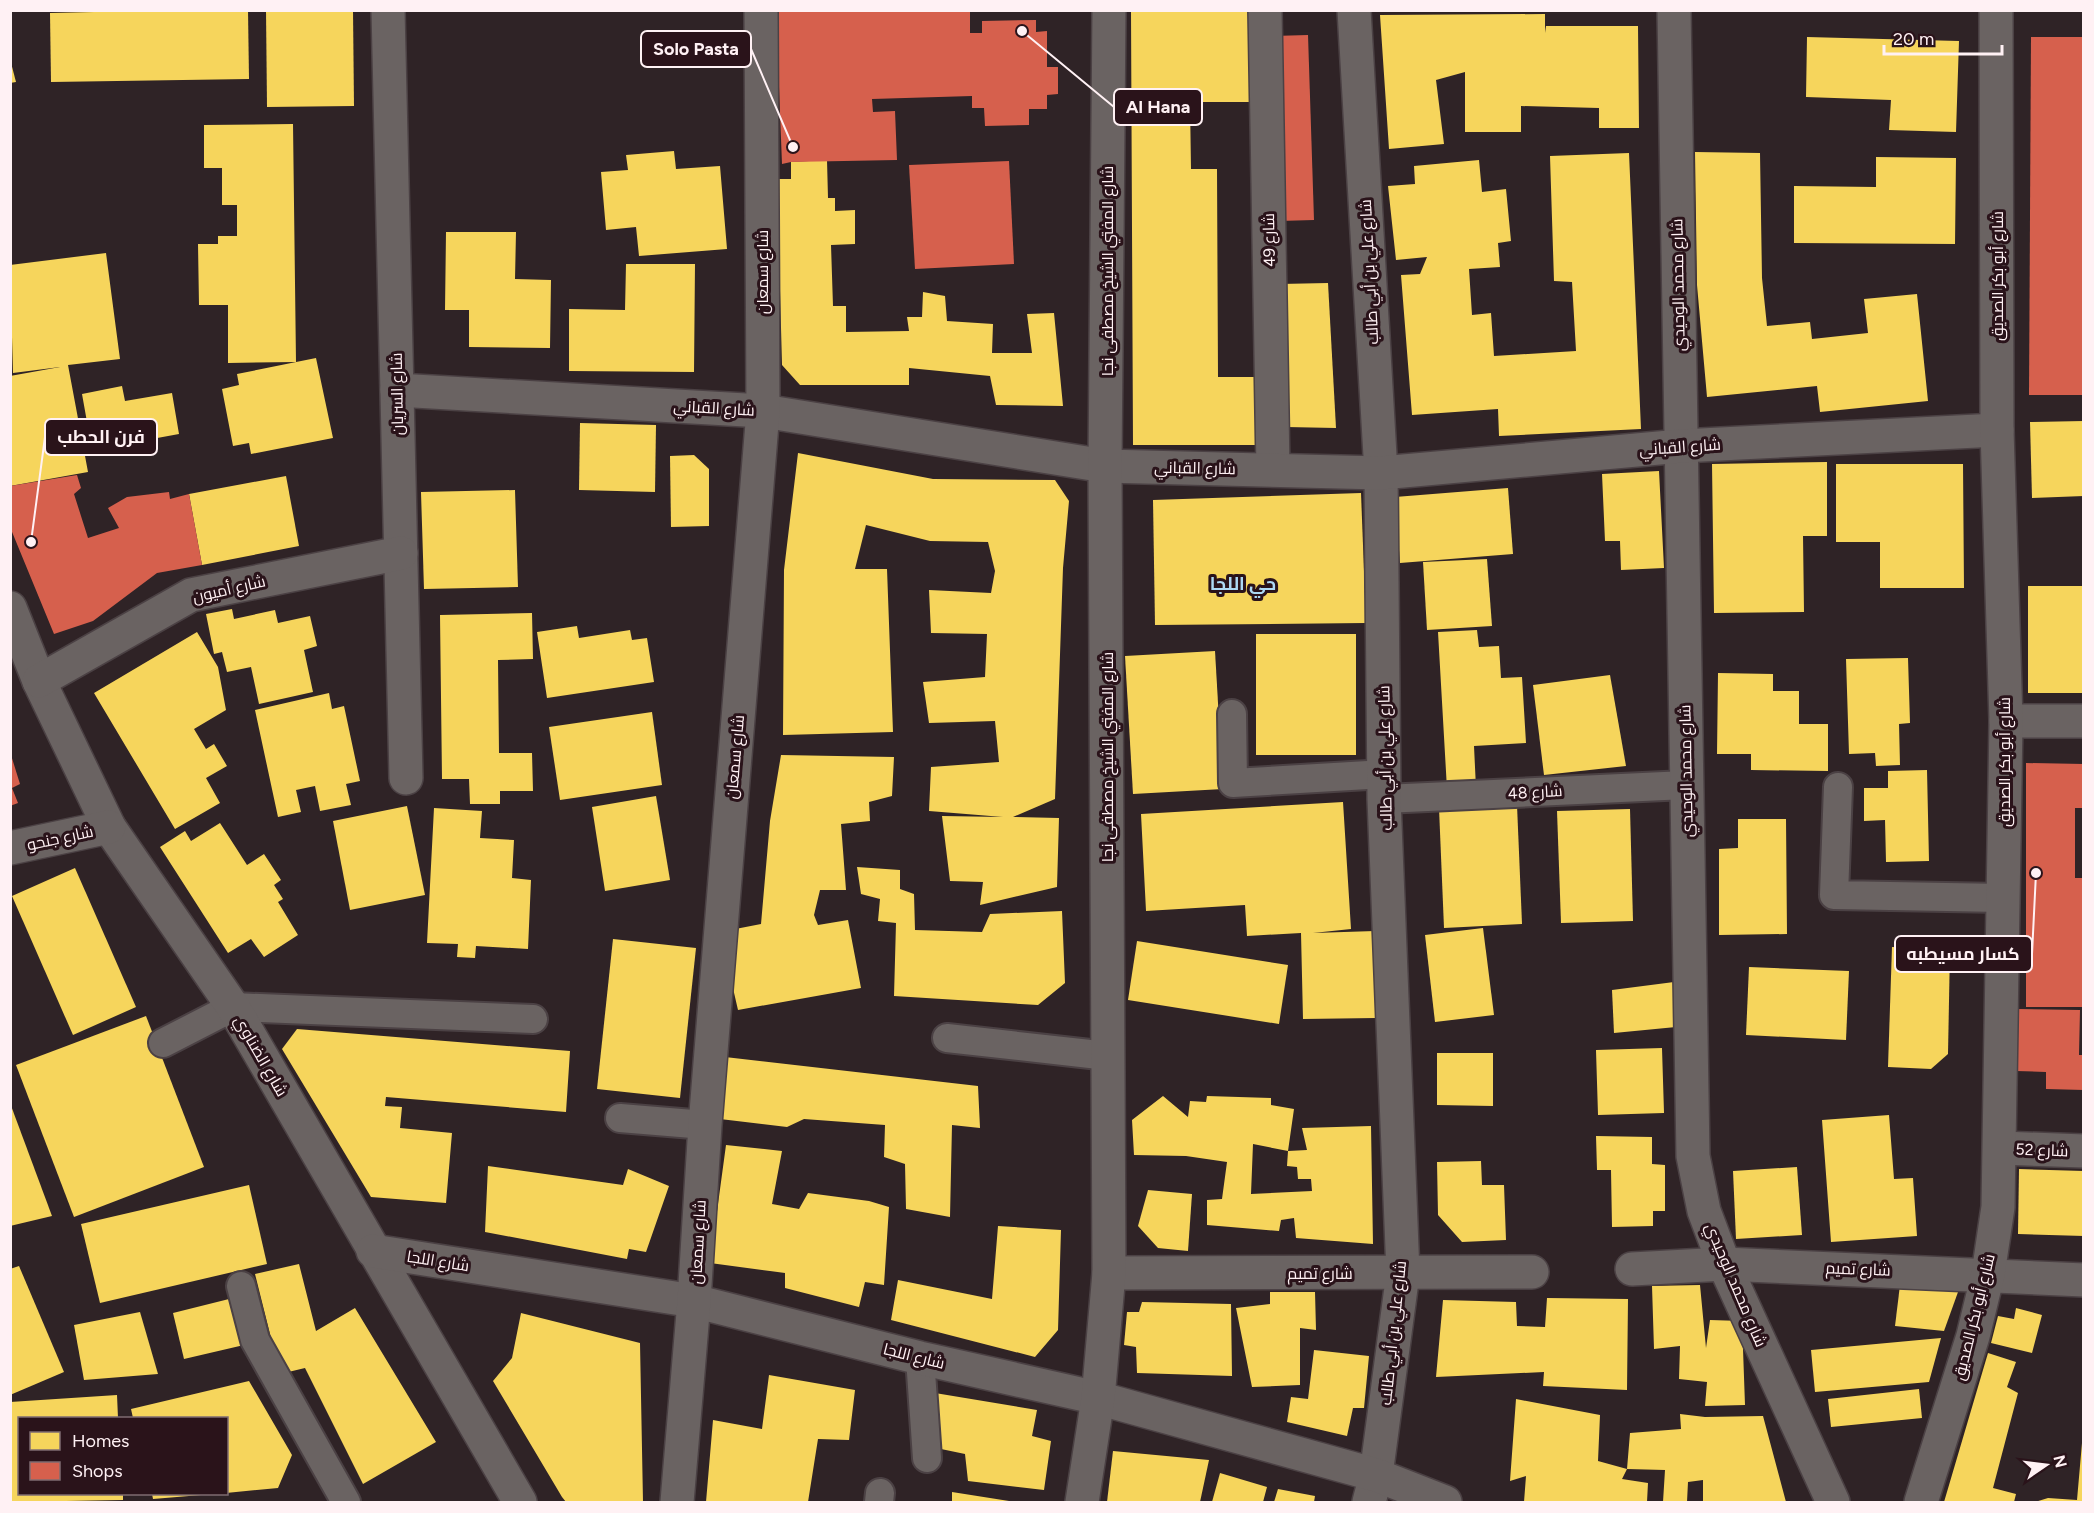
<svg xmlns="http://www.w3.org/2000/svg" width="2094" height="1513" viewBox="0 0 2094 1513" font-family="Figtree,Cairo,sans-serif">
	<style>
		.homes { fill: #f6d55c; fill-rule: evenodd }
		.shops { fill: #d6604d }
		.lines { fill: none; stroke-linecap: round; stroke-linejoin: round }
		.pedestrian-casing { stroke: #4b4144; stroke-width: 32 }
		.minor-casing { stroke: #4b4144; stroke-width: 36 }
		.pedestrian { stroke: #6a6362; stroke-width: 28 }
		.minor { stroke: #6a6362; stroke-width: 33 }
		.labels { text-anchor: middle; dominant-baseline: central; stroke-width: 6; stroke-linejoin: round; paint-order: stroke }
		.street-label { font-size: 16px; fill: #fff1f4; stroke: #2a131a }
		.neighbourhood-label { font-size: 18px; font-weight: bold; fill: #add9f4; stroke: #2a131a }
		.leader { fill: none; stroke: #fff1f4; stroke-width: 2 }
		.callout-dot { fill: #fff1f4; stroke: #2a131a; stroke-width: 2 }
		.callout { fill: #2a131a; stroke: #fff1f4; stroke-width: 2 }
		.callout-label { font-size: 18px; text-anchor: middle; font-weight: bold; fill: #fff1f4 }
	</style>
	<rect width="100%" height="100%" fill="#2f2326"/>
	<!-- homes -->
	<g class="homes">
		<path d="M182 10H248L249 79 51 82 50 13Z"/>
		<path d="M266 10H353L354 106 267 107Z"/>
		<path d="M1131 11H1259V102H1190L1191 169H1217L1218 377H1266V445H1133Z"/>
		<path d="M1545 14V33L1546 26H1638L1639 128H1599V108L1521 106V132H1465V72L1436 80 1444 144 1389 149 1380 15Z"/>
		<path d="M1807 37 1959 41 1956 132 1889 130 1891 100 1806 97Z"/>
		<path d="M10 59 16 82 10 83Z"/>
		<path d="M293 124 296 362 228 363V305H199L198 244H218V236H237V205H222V168H204V125Z"/>
		<path d="M674 151 676 169 720 166 727 249 639 256 636 227 606 230 601 172 628 170 626 155Z"/>
		<path d="M1695 152 1760 153 1762 278 1767 326 1810 322 1812 339 1868 333 1864 299 1917 294 1928 401 1820 412 1817 386 1707 397 1697 285Z"/>
		<path d="M1629 153 1641 429 1499 436 1498 409 1412 415 1401 275 1420 274 1427 257 1396 260 1388 186 1415 184 1414 166 1479 160 1482 192 1506 189 1511 241 1498 243 1500 267 1469 269 1472 315 1491 313 1494 356 1576 351 1572 282 1554 281 1550 156Z"/>
		<path d="M1876 157 1956 158 1955 244 1794 243V186L1876 187Z"/>
		<path d="M827 160 828 198H835V211L855 210V244L831 245 833 306H846V332L909 331 907 317H922L923 292 945 296 947 321 993 324 992 353H1032L1027 314 1054 313 1063 406 996 405 990 376 909 368V385H800L782 365 777 179H791V162Z"/>
		<path d="M446 232H516L515 279 551 280 550 348 469 347V310H445Z"/>
		<path d="M106 253 120 359 68 365 88 472 10 486V376L60 367 13 373 10 265Z"/>
		<path d="M626 264H695L694 372 569 371V309L625 310Z"/>
		<path d="M1328 283 1336 428 1286 427 1280 284Z"/>
		<path d="M316 358 333 438 251 454 249 443 233 446 222 389 239 385 237 374Z"/>
		<path d="M122 386 125 401 172 393 179 434 92 450 82 394Z"/>
		<path d="M2084 421V496L2032 498 2030 422Z"/>
		<path d="M580 423 656 425 655 492 579 490Z"/>
		<path d="M798 453 933 479 1055 480 1069 501 1063 568 1055 799 1013 817 1059 818 1057 887 980 905 983 882 950 881 942 816 1003 817 929 811 931 767 999 762 995 721 929 723 923 682 985 677 987 634 931 633 929 590 991 593 995 571 988 542 930 541 866 525 855 569H887L893 732 783 735 784 570Z"/>
		<path d="M694 455 709 469V526L671 527 670 456Z"/>
		<path d="M1827 462V536H1803L1804 612 1714 613 1712 464Z"/>
		<path d="M1836 464H1963L1964 588H1880V542H1836Z"/>
		<path d="M1659 471 1664 568 1621 570 1620 541H1605L1602 474Z"/>
		<path d="M286 476 299 546 202 565 189 494Z"/>
		<path d="M1508 488 1513 554 1400 563 1395 497Z"/>
		<path d="M515 490 518 587 424 589 421 492Z"/>
		<path d="M1361 493 1366 623 1155 625 1153 500Z"/>
		<path d="M1487 559 1492 626 1427 630 1423 562Z"/>
		<rect x="2028" y="586" width="56" height="107"/>
		<path d="M232 609 234 619 275 610 278 623 310 616 317 646 304 650 313 692 259 704 251 667 227 672 222 652 214 654 206 614Z"/>
		<path d="M532 613 533 659 498 660 499 753H532L533 791H500V804H470L469 779H442L440 615Z"/>
		<path d="M577 626 579 638 630 630 632 640 647 638 654 682 547 698 537 632Z"/>
		<path d="M1477 630 1479 647 1499 646 1501 678 1522 677 1526 743 1474 746 1476 788 1447 789 1438 632Z"/>
		<path d="M197 632 218 667 226 710 194 729 206 749 214 744 227 766 206 778 220 803 175 829 94 693Z"/>
		<rect x="1256" y="634" width="100" height="121"/>
		<path d="M1215 651 1223 789 1133 794 1125 656Z"/>
		<path d="M1908 658 1910 723 1899 724 1900 765 1876 766 1875 753 1849 754 1846 659Z"/>
		<path d="M1718 673 1773 674V691H1799V724H1828V771L1751 770V754H1717Z"/>
		<path d="M1610 675 1626 766 1544 775 1533 685Z"/>
		<path d="M329 693 332 709 344 706 360 781 346 784 351 805 320 811 315 786 296 790 301 812 278 817 255 710Z"/>
		<path d="M652 712 662 785 560 800 549 727Z"/>
		<path d="M781 755 894 757 892 796 869 802 870 821 841 824 846 890H820L814 915 818 925 848 920 861 988 738 1010 720 932 761 924 770 821Z"/>
		<path d="M1927 770 1929 861 1886 862 1885 820 1864 821V788H1888V771Z"/>
		<path d="M656 796 670 880 605 891 592 807Z"/>
		<path d="M1343 802 1351 929 1313 933 1375 931 1376 1018 1303 1019 1301 933 1247 936 1245 905 1146 911 1141 814Z"/>
		<path d="M1517 805 1522 924 1444 928 1439 808Z"/>
		<path d="M407 806 425 895 350 910 333 821Z"/>
		<path d="M434 808 482 811 480 838 514 840 512 878 531 880 528 949 476 946 475 958 457 957 458 944 427 943Z"/>
		<path d="M1630 809 1633 921 1561 923 1557 811Z"/>
		<path d="M1738 819H1786L1787 934 1719 935V849L1738 848Z"/>
		<path d="M220 823 247 865 264 854 281 880 274 885 283 899 278 902 298 935 264 957 251 939 228 953 160 847 185 831 191 841Z"/>
		<path d="M857 867 900 870V889L914 894 915 930 982 932 990 914 1062 911 1065 983 1038 1005 894 996 896 923 878 921 880 899 861 894Z"/>
		<path d="M75 868 136 1007 73 1035 12 896Z"/>
		<path d="M1483 928 1494 1015 1435 1022 1425 935Z"/>
		<path d="M613 939 696 948 680 1098 597 1089Z"/>
		<path d="M1137 941 1288 965 1279 1024 1128 1000Z"/>
		<path d="M1892 947 1950 949 1948 1054 1931 1069 1888 1067Z"/>
		<path d="M1749 967 1849 971 1846 1040 1746 1035Z"/>
		<path d="M1674 982 1676 1027 1614 1033 1612 990Z"/>
		<path d="M146 1016 204 1167 74 1217 16 1065Z"/>
		<path d="M297 1029 570 1051 566 1112 386 1097 385 1106 402 1107 400 1128 452 1133 446 1203 371 1197 282 1049Z"/>
		<path d="M1662 1048 1664 1113 1598 1115 1596 1050Z"/>
		<path d="M1437 1053H1493V1106L1437 1105Z"/>
		<path d="M725 1057 978 1086 980 1128 952 1125 950 1217 906 1209 905 1164 884 1157 885 1125 804 1119 787 1127 720 1119Z"/>
		<path d="M1163 1096 1188 1117 1190 1101 1206 1102 1207 1096 1271 1098V1105L1294 1109 1288 1151 1307 1150 1302 1128 1371 1126 1373 1244 1296 1238 1294 1218 1281 1220 1279 1231 1207 1225V1200L1222 1199 1227 1162 1186 1156 1134 1155 1132 1120ZM1253 1144 1288 1151 1287 1166 1297 1167 1298 1179H1311L1312 1191 1251 1194Z"/>
		<path d="M10 1103 52 1216 10 1226Z"/>
		<path d="M1889 1115 1894 1179 1913 1178 1917 1236 1831 1242 1822 1120Z"/>
		<path d="M1596 1136 1652 1137V1164L1665 1165V1211H1653V1226L1612 1227 1611 1170H1597Z"/>
		<path d="M726 1145 782 1151 772 1204 799 1209 808 1193 869 1201 889 1207 884 1285 865 1282 859 1307 785 1288V1273L710 1263Z"/>
		<path d="M1481 1161 1482 1185H1504L1506 1240 1462 1242 1438 1215 1437 1162Z"/>
		<path d="M488 1166 623 1185 628 1169 669 1186 646 1252 629 1249 627 1259 485 1232Z"/>
		<path d="M1797 1167 1802 1235 1736 1239 1733 1171Z"/>
		<path d="M2019 1169 2084 1171V1236L2018 1234Z"/>
		<path d="M249 1185 267 1264 100 1303 81 1224Z"/>
		<path d="M1148 1190 1192 1194 1188 1251 1158 1248 1138 1226Z"/>
		<path d="M998 1226 1061 1230 1058 1330 1035 1357 891 1320 898 1280 992 1299Z"/>
		<path d="M299 1264 316 1331 355 1308 436 1442 363 1484 305 1368 280 1374 255 1274Z"/>
		<path d="M19 1266 64 1372 10 1395V1269Z"/>
		<path d="M1700 1285 1706 1348 1710 1320 1742 1321 1745 1405 1705 1406 1707 1382 1679 1379 1680 1346 1654 1349 1652 1286Z"/>
		<path d="M1900 1285 1958 1292 1944 1331 1895 1326Z"/>
		<path d="M1270 1292H1315L1316 1330 1300 1328V1385L1252 1387 1236 1308 1270 1304Z"/>
		<path d="M233 1298 244 1345 184 1359 173 1313Z"/>
		<path d="M1547 1298 1628 1299 1627 1390 1543 1386 1544 1372 1436 1377 1443 1300 1516 1302 1517 1326 1545 1327Z"/>
		<path d="M1142 1302 1231 1304 1232 1376 1137 1373 1136 1347 1124 1345 1127 1312H1139Z"/>
		<path d="M2016 1308 2042 1315 2032 1353 1991 1343 1998 1316 2014 1319Z"/>
		<path d="M140 1312 158 1374 84 1380 74 1325Z"/>
		<path d="M521 1313 640 1343 643 1502H566L562 1497 493 1381 512 1358Z"/>
		<path d="M1941 1338 1929 1382 1815 1392 1811 1350Z"/>
		<path d="M1314 1350 1369 1356 1364 1408H1353L1347 1436 1287 1422 1291 1397 1308 1399Z"/>
		<path d="M1988 1353 2016 1362 2007 1387 2018 1393 1993 1488 2016 1494 2014 1502H1944Z"/>
		<path d="M769 1375 855 1390 849 1440 818 1439 808 1502H706L713 1420 762 1429Z"/>
		<path d="M249 1381 292 1455 278 1488 226 1493V1418H133L131 1409Z"/>
		<path d="M1919 1389 1922 1418 1831 1427 1828 1399Z"/>
		<path d="M935 1393 1037 1410 1032 1436 1051 1441 1044 1490 968 1481 965 1454 941 1449Z"/>
		<path d="M117 1395 118 1418H20V1494H123V1500L10 1502V1402Z"/>
		<path d="M1516 1399 1600 1415 1598 1461 1627 1469 1622 1479 1648 1483 1647 1502H1524L1526 1476 1510 1481Z"/>
		<path d="M1680 1414 1705 1417 1763 1416 1786 1502H1703V1480L1688 1482 1687 1502H1663L1665 1470 1627 1469 1630 1433 1681 1429Z"/>
		<path d="M2082 1443 2084 1502H2035L2048 1498 2077 1500Z"/>
		<path d="M1113 1451 1209 1460 1200 1502H1107Z"/>
		<path d="M1220 1473 1267 1487 1263 1502H1212Z"/>
		<path d="M1278 1489 1315 1496 1314 1502H1274Z"/>
		<path d="M952 1492 1009 1501V1502H952Z"/>
		<path d="M152 1494H201V1495L153 1499Z"/>
	</g>
	<!-- shops -->
	<g class="shops">
		<path d="M776 10H970V33H982V21L1036 20V32L1047 31V67H1058V94L1047 95V109H1029V125L985 126 984 108H972V96L872 99 873 112 895 111 897 160 791 162 782 164Z"/>
		<path d="M1308 35 1314 220 1279 221 1273 36Z"/>
		<path d="M2031 37H2084V395H2029Z"/>
		<path d="M1009 161 1014 264 915 269 909 165Z"/>
		<path d="M77 475 81 488 74 494 88 538 119 528 108 508 127 497 169 492 170 499 189 494 202 565 157 573 93 621 54 634 10 527V486Z"/>
		<path d="M11 755 20 784 12 788 18 803 10 806Z"/>
		<path d="M2026 763 2084 764V808H2075V878H2084V1007H2026Z"/>
		<path d="M2017 1009 2080 1010 2079 1055H2084V1090L2046 1089V1072L2016 1071Z"/>
	</g>
	<g class="lines">
		<!-- pedestrian casing -->
		<g class="pedestrian-casing">
			<g id="pedestrian">
				<path d="M1232 714 1233 783 1385 774"/>
				<path d="M1838 787 1834 895 2003 898"/>
				<path d="M1384 799 1686 785"/>
				<path d="M947 1038 1108 1056"/>
				<path d="M163 1043 233 1007 533 1019"/>
				<path d="M620 1118 705 1125"/>
				<path d="M241 1286 255 1340 346 1502"/>
				<path d="M920 1358 927 1458"/>
				<path d="M879 1502 880 1493"/>
			</g>
		</g>
		<!-- minor casing -->
		<g class="minor-casing">
			<g id="minor">
				<path d="M388 10 406 778"/>
				<path d="M1265 10 1273 469"/>
				<path d="M1354 10 1381 473 1384 799 1403 1273 1376 1475 1369 1502"/>
				<path d="M1674 10 1693 1156 1704 1211 1724 1264 1833 1502"/>
				<path d="M397 390 763 411 1105 466 1381 473 1681 446 1997 430"/>
				<path d="M10 608 39 681 109 827 233 1007 520 1502"/>
				<path d="M39 681 191 595 401 553"/>
				<path d="M2006 721H2084"/>
				<path d="M10 848 109 827"/>
				<path d="M2001 1148 2084 1151"/>
				<path d="M373 1251 694 1301 920 1358 1098 1398 1376 1475 1445 1502"/>
				<path d="M1632 1269 1724 1264 2084 1280"/>
				<path d="M1109 1273 1532 1272"/>
				<path d="M677 1502 694 1301 705 1125 763 411 761 10"/>
				<path d="M1082 1502 1098 1398 1109 1273 1105 466 1109 10"/>
				<path d="M1921 1502 1973 1336 1988 1274 1998 1207 2006 721 1997 430 1996 10"/>
			</g>
		</g>
		<!-- pedestrian -->
		<use href="#pedestrian" class="pedestrian"/>
		<!-- minor -->
		<use href="#minor" class="minor"/>
	</g>
	<g class="labels">
		<!-- street labels -->
		<g class="street-label">
			<text transform="translate(1269 240) rotate(-91)">شارع 49</text>
			<text transform="translate(1107 271) rotate(-90)">شارع المفتي الشيخ مصطفى نجا</text>
			<text transform="translate(762 272) rotate(-90)">شارع سمعان</text>
			<text transform="translate(1369 272) rotate(-93)">شارع علي بن أبي طالب</text>
			<text transform="translate(1997 276) rotate(-90)">شارع أبو بكر الصديق</text>
			<text transform="translate(1678 285) rotate(-91)">شارع محمد الوحيدي</text>
			<text transform="translate(397 394) rotate(-91)">شارع السريان</text>
			<text transform="translate(714 408) rotate(3)">شارع القباني</text>
			<text transform="translate(1680 447) rotate(-4)">شارع القباني</text>
			<text transform="translate(1195 468) rotate(1)">شارع القباني</text>
			<text transform="translate(229 589) rotate(-13)">شارع أميون</text>
			<text transform="translate(735 757) rotate(-85)">شارع سمعان</text>
			<text transform="translate(1107 757) rotate(-90)">شارع المفتي الشيخ مصطفى نجا</text>
			<text transform="translate(1385 758) rotate(-91)">شارع علي بن أبي طالب</text>
			<text transform="translate(2004 762) rotate(-90)">شارع أبو بكر الصديق</text>
			<text transform="translate(1686 771) rotate(-91)">شارع محمد الوحيدي</text>
			<text transform="translate(1535 792) rotate(-3)">شارع 48</text>
			<text transform="translate(60 838) rotate(-12)">شارع جنحو</text>
			<text transform="translate(261 1056) rotate(60)">شارع الضناوي</text>
			<text transform="translate(2042 1150) rotate(2)">شارع 52</text>
			<text transform="translate(698 1242) rotate(-87)">شارع سمعان</text>
			<text transform="translate(438 1261) rotate(9)">شارع اللجا</text>
			<text transform="translate(1858 1269) rotate(2)">شارع تميم</text>
			<text x="1320" y="1273">شارع تميم</text>
			<text transform="translate(1736 1285) rotate(67)">شارع محمد الوحيدي</text>
			<text transform="translate(1974 1317) rotate(-76)">شارع أبو بكر الصديق</text>
			<text transform="translate(1393 1333) rotate(-84)">شارع علي بن أبي طالب</text>
			<text transform="translate(914 1356) rotate(14)">شارع اللجا</text>
		</g>
		<!-- neighbourhood labels -->
		<g class="neighbourhood-label">
			<text x="1243" y="584">حي اللجا</text>
		</g>
	</g>
	<!-- callouts -->
	<path class="leader" d="M793 147L751 49M1022 31L1114 107M31 542L45 437M2036 873L2032 954"/>
	<g class="callout-dot">
		<circle cx="793" cy="147" r="6"/>
		<circle cx="1022" cy="31" r="6"/>
		<circle cx="31" cy="542" r="6"/>
		<circle cx="2036" cy="873" r="6"/>
	</g>
	<g class="callout">
		<rect x="641" y="31" width="110" height="36" rx="6"/>
		<rect x="1114" y="89" width="88" height="36" rx="6"/>
		<rect x="45" y="419" width="112" height="36" rx="6"/>
		<rect x="1895" y="936" width="137" height="36" rx="6"/>
	</g>
	<g class="callout-label">
		<text x="696" y="55">Solo Pasta</text>
		<text x="1158" y="113">Al Hana</text>
		<text x="101" y="443">فرن الحطب</text>
		<text x="1963" y="960">كسار مسيطبه</text>
	</g>
	<!-- border -->
	<rect width="2094" height="1513" fill="none" stroke="#fff1f4" stroke-width="24"/>
	<!-- legend -->
	<rect x="18" y="1417" width="210" height="78" fill="#2a131a" stroke="#7f6c71" stroke-width="1.5"/>
	<rect x="30" y="1432" width="30" height="18" fill="#f6d55c" stroke="#7f6c71" stroke-width="1.5"/>
	<text x="72" y="1447" font-size="18" fill="#fff1f4">Homes</text>
	<rect x="30" y="1462" width="30" height="18" fill="#d6604d" stroke="#7f6c71" stroke-width="1.5"/>
	<text x="72" y="1477" font-size="18" fill="#fff1f4">Shops</text>
	<!-- north arrow -->
	<g transform="translate(2046 1465) rotate(76)" stroke="#2a131a" stroke-width="4.5" paint-order="stroke">
	<path d="M0-4.5L10 22L0 15L-10 22Z" fill="#fff1f4"/>
	<text y="-9" font-size="16" font-weight="bold" text-anchor="middle" fill="#fff1f4">N</text>
	</g>
	<!-- scale -->
	<path d="M1884 45v9h118v-9" fill="none" stroke="#fff1f4" stroke-width="3"/>
	<text x="1893" y="45" font-size="18" fill="#fff1f4" stroke="#2a131a" stroke-width="4.5" paint-order="stroke">20 m</text>
</svg>
